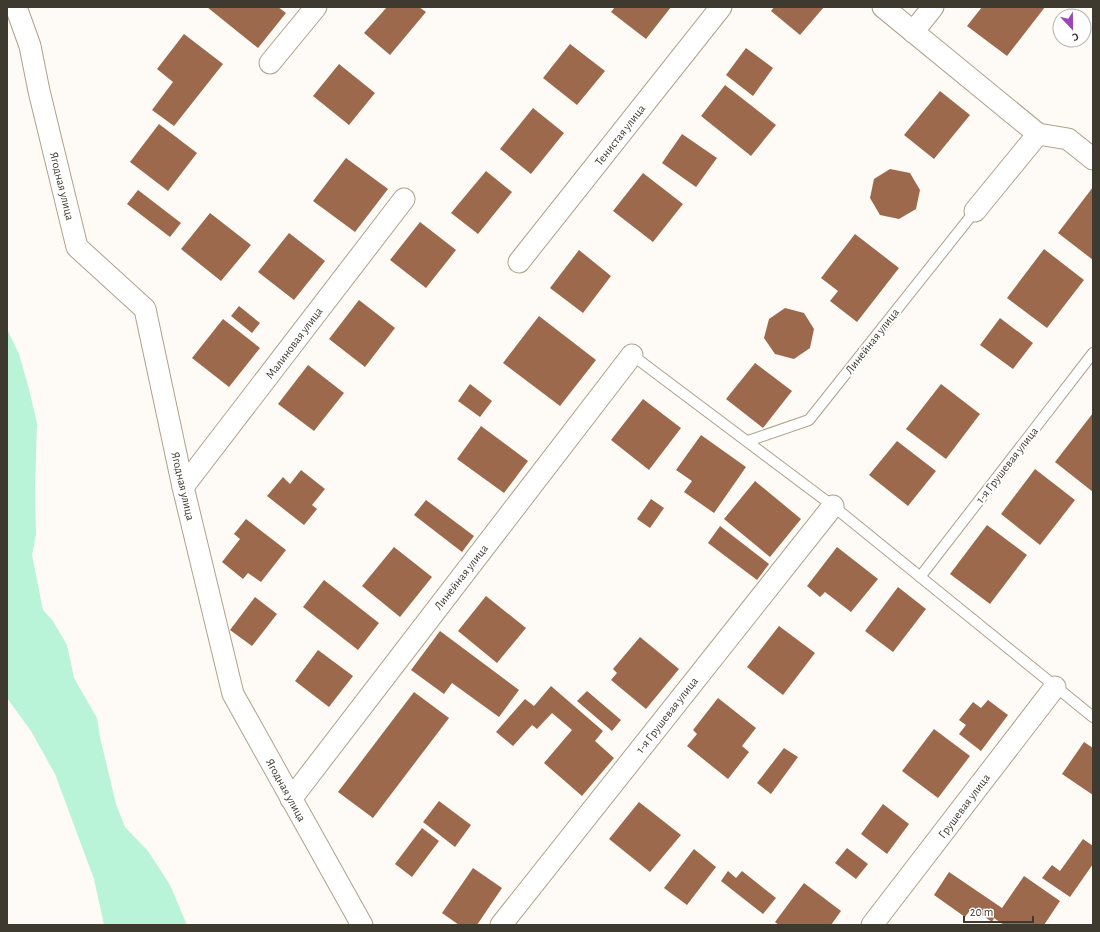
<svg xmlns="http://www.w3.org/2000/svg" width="1100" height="932" viewBox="0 0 1100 932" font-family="'Alegreya Sans',sans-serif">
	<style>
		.green { fill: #baf4d8 }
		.building { fill: #9c694c }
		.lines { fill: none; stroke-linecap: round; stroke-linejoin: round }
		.lane-casing { stroke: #aea28b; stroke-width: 12 }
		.street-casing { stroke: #aea28b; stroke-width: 23 }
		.lane { stroke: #fff; stroke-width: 10 }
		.street { stroke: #fff; stroke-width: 21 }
		.labels { text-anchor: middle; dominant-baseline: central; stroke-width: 4; stroke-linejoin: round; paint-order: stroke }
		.street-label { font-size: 12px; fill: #3f3a30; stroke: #fff }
	</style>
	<rect width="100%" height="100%" fill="#fefbf6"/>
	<!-- green -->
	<path class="green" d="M7 329 19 354 29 389 37 423 35 490 36 535 32 555 43 610 53 621 67 645 74 678 97 718 100 737 116 804 125 827 148 851 170 885 187 925H104L94 879 55 774 31 731 7 698Z"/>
	<!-- building -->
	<g class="building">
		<path d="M207 7H278L286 13 258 48Z"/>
		<path d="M387 7H419L426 12 390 55 364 33Z"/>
		<path d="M615 7H671L646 39 611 12Z"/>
		<path d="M774 7H824L800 35 771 11Z"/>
		<path d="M982 7H1045L1007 56 967 26Z"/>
		<path d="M184 34 223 64 174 126 152 110 173 82 157 69Z"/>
		<path d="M570 44 605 71 577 105 543 78Z"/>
		<path d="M746 48 773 68 753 96 726 75Z"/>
		<path d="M339 64 375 93 349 125 313 96Z"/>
		<path d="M725 85 776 125 751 156 701 116Z"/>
		<path d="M940 91 970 115 934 159 904 135Z"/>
		<path d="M533 108 564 133 531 174 500 149Z"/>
		<path d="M159 124 197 153 168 191 130 162Z"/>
		<path d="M682 134 717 158 696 187 662 163Z"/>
		<path d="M346 158 388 189 355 232 313 201Z"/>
		<path d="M890 169 910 173 920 190 916 209 899 219 880 215 870 198 874 179Z"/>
		<path d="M486 171 512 192 478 234 451 213Z"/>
		<path d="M643 173 683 204 653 242 613 211Z"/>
		<path d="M1093 187V260L1058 233Z"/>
		<path d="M138 190 181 223 170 237 127 204Z"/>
		<path d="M210 213 251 245 221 281 181 249Z"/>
		<path d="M420 222 456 250 426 288 390 260Z"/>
		<path d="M289 233 325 261 294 300 258 272Z"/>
		<path d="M855 234 899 268 857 322 830 301 838 291 821 278Z"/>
		<path d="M1044 249 1084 280 1047 328 1007 298Z"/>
		<path d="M579 250 611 276 583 313 550 288Z"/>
		<path d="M359 300 395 328 365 367 329 339Z"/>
		<path d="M239 306 260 323 252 333 231 316Z"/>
		<path d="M785 308 804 313 814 329 810 348 794 359 775 354 764 338 769 319Z"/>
		<path d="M539 316 596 360 560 406 503 363Z"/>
		<path d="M1000 318 1033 343 1013 369 980 345Z"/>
		<path d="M223 319 260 348 229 387 192 358Z"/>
		<path d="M755 363 792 391 763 428 726 399Z"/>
		<path d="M308 365 344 393 314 431 278 404Z"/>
		<path d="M470 384 492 401 480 417 458 401Z"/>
		<path d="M941 384 980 414 946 459 906 429Z"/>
		<path d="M643 399 681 428 649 470 611 440Z"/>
		<path d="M1093 413V492L1055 462Z"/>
		<path d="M481 426 528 461 504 493 457 459Z"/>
		<path d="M701 435 746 467 714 513 684 492 692 481 676 470Z"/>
		<path d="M897 441 936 471 908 506 869 475Z"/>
		<path d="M1035 469 1075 500 1040 545 1001 514Z"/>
		<path d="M301 470 325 489 312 505 317 509 304 525 267 496 283 477 290 484Z"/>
		<path d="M755 481 801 519 770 557 724 519Z"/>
		<path d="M651 499 664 508 650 528 637 519Z"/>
		<path d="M426 500 474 536 462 552 414 515Z"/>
		<path d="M246 519 286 550 261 582 248 573 243 579 222 562 240 539 234 534Z"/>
		<path d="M987 525 1027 555 990 604 950 574Z"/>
		<path d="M720 526 769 564 757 580 708 543Z"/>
		<path d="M394 547 432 577 400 617 362 586Z"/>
		<path d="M837 547 878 579 851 612 825 592 820 597 807 586Z"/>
		<path d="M324 580 379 623 358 650 303 607Z"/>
		<path d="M898 587 926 609 893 652 865 631Z"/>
		<path d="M486 596 526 628 497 663 458 631Z"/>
		<path d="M255 597 277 614 252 646 230 630Z"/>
		<path d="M779 626 815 653 783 695 747 667Z"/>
		<path d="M440 631 519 690 499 717 452 683 444 694 411 670Z"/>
		<path d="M640 637 679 669 646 709 611 680 617 673 613 669Z"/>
		<path d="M318 650 353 676 329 707 295 681Z"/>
		<path d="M551 686 603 731 595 741 614 758 582 796 544 763 572 730 552 713 537 729 532 725 513 746 496 732 525 699 534 706Z"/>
		<path d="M587 691 621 720 612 731 577 701Z"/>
		<path d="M414 692 449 718 373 818 338 792Z"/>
		<path d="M718 698 756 728 742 746 749 752 728 779 687 746 697 734 693 730Z"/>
		<path d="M988 700 1008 715 981 751 959 734 966 725 959 720 973 702 981 708Z"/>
		<path d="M934 729 970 756 938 798 902 771Z"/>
		<path d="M1084 742 1093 748V795L1062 774Z"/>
		<path d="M784 748 798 757 771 794 757 783Z"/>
		<path d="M439 801 471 825 455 847 423 822Z"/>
		<path d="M639 802 681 835 650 872 609 839Z"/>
		<path d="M883 804 909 824 887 854 861 834Z"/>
		<path d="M422 828 439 841 412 877 395 864Z"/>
		<path d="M1083 839 1093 846V864L1070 897 1042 878 1052 865 1060 871Z"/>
		<path d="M847 848 868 864 856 879 835 863Z"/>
		<path d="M694 849 716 867 687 905 664 888Z"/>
		<path d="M473 868 502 888 477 925H459L442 913Z"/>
		<path d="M728 871 736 878 742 871 776 898 763 914 721 881Z"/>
		<path d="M949 872 1002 908 1024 876 1060 901 1044 925H1004L994 918 992 922 972 908 965 917 934 895Z"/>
		<path d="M804 883 841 911 831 925H779L775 922Z"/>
	</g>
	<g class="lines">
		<!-- lane casing -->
		<g class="lane-casing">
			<g id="lane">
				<path d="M632 355 833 506 1093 717"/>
				<path d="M748 441 809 420 975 211"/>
				<path d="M920 577 1093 353"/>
			</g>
		</g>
		<!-- street casing -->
		<g class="street-casing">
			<g id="street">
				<path d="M16 7 30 46 39 91 77 247 145 309 183 487 233 694 362 925"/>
				<path d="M883 7 1038 134 975 211"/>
				<path d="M913 32 933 7"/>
				<path d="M270 63 316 7"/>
				<path d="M1038 134 1068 139 1093 159"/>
				<path d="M519 262 721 7"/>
				<path d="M183 487 404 199"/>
				<path d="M291 799 632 355"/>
				<path d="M501 925 833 506"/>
				<path d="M872 925 1055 687"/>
			</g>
		</g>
		<!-- lane -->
		<use href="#lane" class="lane"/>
		<!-- street -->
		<use href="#street" class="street"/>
	</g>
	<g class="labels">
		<!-- street labels -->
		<g class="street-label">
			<text transform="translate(620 135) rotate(-52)">Тенистая улица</text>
			<text transform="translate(62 186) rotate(76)">Ягодная улица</text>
			<text transform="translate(872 341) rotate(-52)">Линейная улица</text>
			<text transform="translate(294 343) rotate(-53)">Малиновая улица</text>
			<text transform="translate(1007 465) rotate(-52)">1-я Грушевая улица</text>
			<text transform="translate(183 486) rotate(77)">Ягодная улица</text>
			<text transform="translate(461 577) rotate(-52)">Линейная улица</text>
			<text transform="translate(667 715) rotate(-52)">1-я Грушевая улица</text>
			<text transform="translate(286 790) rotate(61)">Ягодная улица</text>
			<text transform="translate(964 806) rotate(-53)">Грушевая улица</text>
		</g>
	</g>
	<!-- border -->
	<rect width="1100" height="932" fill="none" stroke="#3f3a30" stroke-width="16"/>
	<!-- north arrow -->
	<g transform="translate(1072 28) rotate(158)"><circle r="19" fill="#ffffff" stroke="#b2b0ac"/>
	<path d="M0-3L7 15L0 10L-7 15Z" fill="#9b47b5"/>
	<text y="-6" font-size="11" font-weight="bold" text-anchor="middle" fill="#3f3a30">С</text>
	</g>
	<!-- scale -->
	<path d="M964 916v6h69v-6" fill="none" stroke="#3f3a30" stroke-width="2"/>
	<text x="970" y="916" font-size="12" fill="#3f3a30" stroke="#ffffff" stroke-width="3" paint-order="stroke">20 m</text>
</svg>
